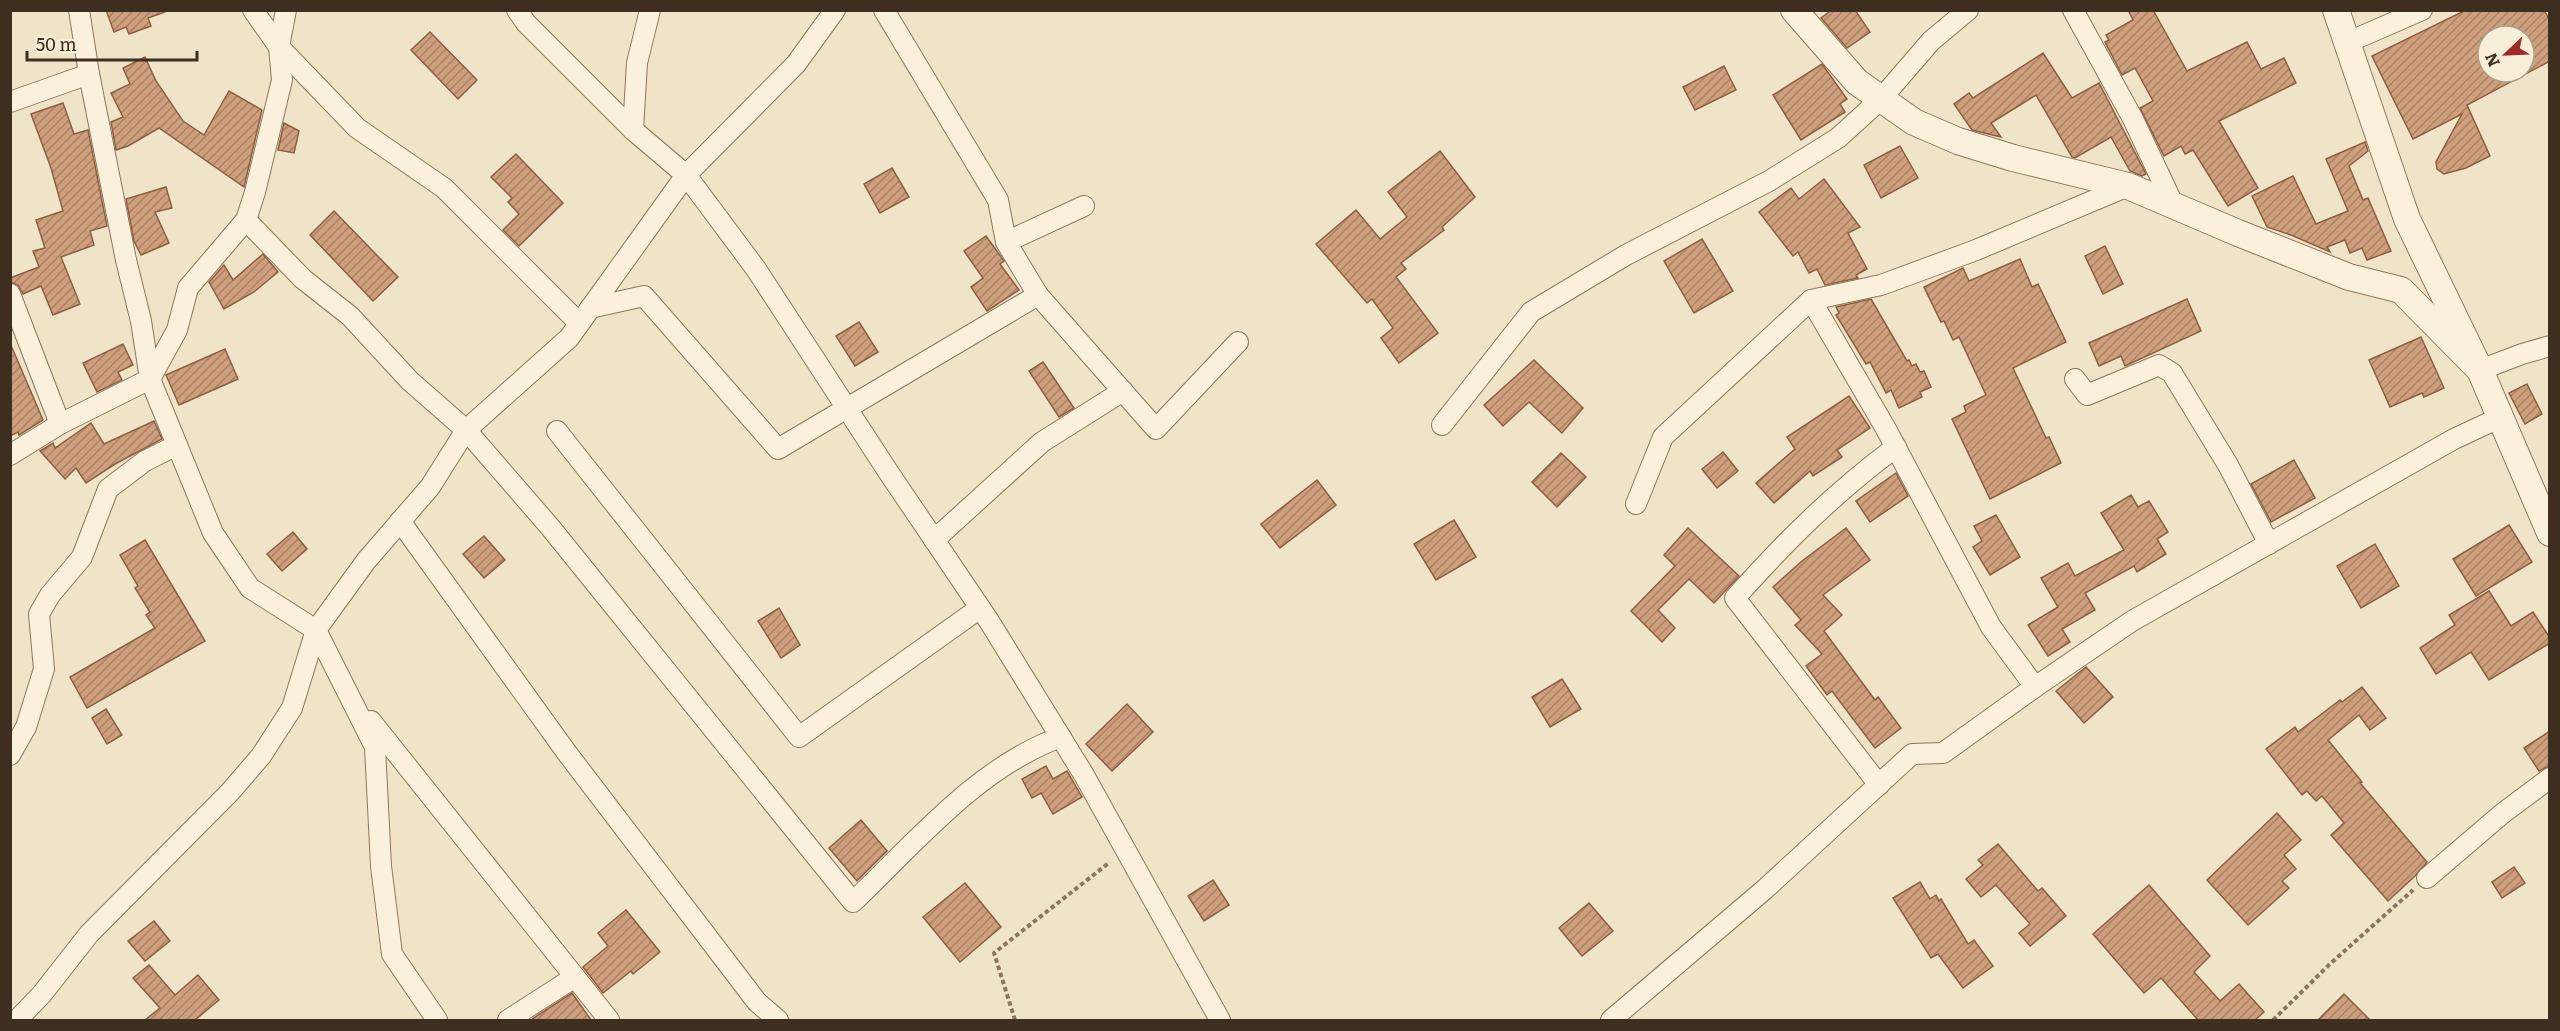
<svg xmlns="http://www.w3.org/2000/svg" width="2560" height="1031" viewBox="0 0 2560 1031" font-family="Literata,serif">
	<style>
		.building { fill: url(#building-hatch); stroke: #8d5f41; stroke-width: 1.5; fill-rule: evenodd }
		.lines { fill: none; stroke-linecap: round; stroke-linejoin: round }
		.minor-casing { stroke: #8d765c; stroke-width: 22 }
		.tertiary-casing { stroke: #8d765c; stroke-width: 28 }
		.path { stroke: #8d765c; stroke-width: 4; stroke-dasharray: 4.5 3; stroke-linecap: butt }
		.minor { stroke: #faf1dc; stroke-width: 20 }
		.tertiary { stroke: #faf1dc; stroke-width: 26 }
	</style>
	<defs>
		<pattern id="building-hatch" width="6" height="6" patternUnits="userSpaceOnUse" patternTransform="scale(1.5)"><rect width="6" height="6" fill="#cf9f7d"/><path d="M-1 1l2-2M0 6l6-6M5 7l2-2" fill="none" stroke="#a98266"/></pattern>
	</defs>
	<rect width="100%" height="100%" fill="#f0e4c8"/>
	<!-- building -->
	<g class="building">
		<path d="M106 10H165V12L148 18 151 26 129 34 126 27 114 32Z"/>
		<path d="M1832 10H1855L1870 32 1847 48 1821 18Z"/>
		<path d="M2128 10H2153L2187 71 2247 42 2261 69 2284 58 2296 83 2219 121 2258 188 2228 206 2193 150 2185 154 2181 146 2164 156 2140 108 2153 101 2135 68 2122 75 2105 42 2109 40 2106 35 2133 20Z"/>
		<path d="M2466 10H2544L2550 21V61L2467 105 2490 156 2466 168 2444 174 2437 169 2436 162 2462 114 2413 139 2372 56ZM2488 36H2524V72H2488Z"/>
		<path d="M430 32 477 80 458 99 411 50Z"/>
		<path d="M2043 53 2072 98 2099 83 2146 174 2142 176 2130 171 2111 137 2075 158 2072 157 2036 95 1991 123 2001 137 1972 130 1954 104 1969 93 1973 98Z"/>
		<path d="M145 57 156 81 183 121 204 135 229 91 262 110 244 187 159 128 128 146 116 150 111 122 123 117 111 93 130 84 123 68Z"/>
		<path d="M1822 64 1847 99 1840 104 1845 112 1801 140 1773 95Z"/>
		<path d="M1724 66 1736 90 1695 110 1683 87Z"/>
		<path d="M63 103 74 134 88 130 107 226 90 231 94 245 61 257 80 304 53 315 41 286 23 294 18 285 10 282V278L39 267 33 251 45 248 36 220 63 211 51 168 31 114Z"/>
		<path d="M284 123 299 131 294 153 278 150Z"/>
		<path d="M2365 142 2368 151 2349 166 2363 200 2368 198 2391 251 2367 260 2362 248 2350 253 2345 240 2327 247 2330 252 2291 235 2267 227 2252 196 2293 176 2316 224 2348 211 2326 159Z"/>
		<path d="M1900 146 1918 178 1881 198 1864 165Z"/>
		<path d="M1440 151 1475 197 1442 227 1444 230 1401 263 1406 269 1396 277 1438 333 1399 363 1381 338 1393 328 1372 299 1367 303 1316 244 1356 210 1380 239 1407 217 1388 192Z"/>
		<path d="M516 154 563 203 519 246 503 230 519 214 508 202 512 198 491 177Z"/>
		<path d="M892 168 909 197 880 213 864 184Z"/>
		<path d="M1824 179 1860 227 1848 233 1867 269 1856 275 1858 278 1825 285 1817 269 1809 273 1798 252 1793 256 1759 212 1791 188 1799 199Z"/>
		<path d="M166 187 172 208 155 212 169 243 141 255 134 241 126 199Z"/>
		<path d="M334 211 398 277 373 301 310 235Z"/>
		<path d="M986 236 1004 261 1000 264 1019 290 987 311 971 287 983 278 964 251Z"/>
		<path d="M1702 239 1733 291 1694 313 1664 261Z"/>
		<path d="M2105 246 2123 284 2103 294 2085 256Z"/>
		<path d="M263 254 278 272 254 292 224 309 209 282 224 265 233 280Z"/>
		<path d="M2020 259 2032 287 2038 284 2066 342 2013 368 2046 438 2049 437 2061 463 1990 499 1952 419 1966 412 1964 406 1986 395 1959 337 1953 340 1944 321 1941 322 1924 287 1963 268 1969 281Z"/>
		<path d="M1871 299 1907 361 1909 360 1912 366 1916 364 1920 372 1924 371 1931 387 1920 392 1922 397 1899 408 1891 390 1886 393 1870 362 1866 364 1836 315 1839 313 1836 307Z"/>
		<path d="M2187 299 2201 331 2125 366 2121 356 2099 366 2089 343Z"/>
		<path d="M859 322 878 352 855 366 836 336Z"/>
		<path d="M2421 337 2444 388 2424 397 2422 393 2390 407 2369 360Z"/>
		<path d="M10 343 43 420 19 435 18 432 10 436Z"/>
		<path d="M123 344 133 365 118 372 122 380 97 392 83 363Z"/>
		<path d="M225 349 238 379 179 405 166 375Z"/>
		<path d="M1534 360 1583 408 1562 433 1529 402 1503 426 1484 405Z"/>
		<path d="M1043 362 1074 408 1059 417 1029 371Z"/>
		<path d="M2527 384 2542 414 2525 424 2509 393Z"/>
		<path d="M1849 396 1870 428 1837 450 1842 457 1813 476 1810 471 1774 503 1756 483 1795 449 1787 437Z"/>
		<path d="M154 421 162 439 115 464 86 483 76 468 65 479 40 451 53 443 55 448 91 423 104 444Z"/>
		<path d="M1723 452 1738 471 1717 488 1702 469Z"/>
		<path d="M1561 453 1586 477 1557 507 1532 482Z"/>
		<path d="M2294 460 2315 498 2271 522 2251 484Z"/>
		<path d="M1896 473 1908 496 1870 522 1856 501Z"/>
		<path d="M1317 480 1336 505 1280 548 1261 524Z"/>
		<path d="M2131 495 2138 507 2149 501 2168 532 2157 539 2166 554 2137 572 2134 566 2085 593 2095 610 2062 629 2070 642 2048 656 2028 625 2058 607 2041 578 2068 563 2075 576 2124 550 2101 513Z"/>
		<path d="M1996 515 2020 557 1990 575 1973 547 1982 541 1974 526Z"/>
		<path d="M1454 520 1476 557 1436 580 1414 544Z"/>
		<path d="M2509 525 2532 562 2476 596 2453 559Z"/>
		<path d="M1688 528 1739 576 1714 603 1689 579 1658 610 1675 628 1662 642 1631 611 1675 566 1664 555Z"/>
		<path d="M1846 528 1870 560 1823 595 1842 615 1824 631 1875 700 1878 697 1901 728 1875 748 1832 691 1827 695 1806 666 1822 654 1795 625 1801 620 1773 587 1802 561Z"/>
		<path d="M293 532 307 549 282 571 267 554Z"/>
		<path d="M484 536 505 560 484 578 463 554Z"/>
		<path d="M145 540 205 641 87 708 70 677 155 628 146 615 150 612 135 588 138 586 120 555Z"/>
		<path d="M2375 544 2399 586 2361 608 2337 566Z"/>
		<path d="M2489 591 2511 626 2533 612 2550 638V643L2489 680 2471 652 2436 674 2420 648 2455 625 2449 615Z"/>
		<path d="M779 608 800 645 781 658 758 621Z"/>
		<path d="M2086 667 2113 697 2084 723 2056 691Z"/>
		<path d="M1562 679 1581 709 1550 727 1532 697Z"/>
		<path d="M2362 687 2386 718 2370 730 2359 715 2328 740 2362 782 2360 783 2427 862 2415 876 2388 901 2331 835 2344 823 2322 796 2316 801 2307 791 2302 795 2266 749 2295 727 2298 732 2340 700 2342 702Z"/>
		<path d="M1127 704 1153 732 1112 771 1086 744Z"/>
		<path d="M106 709 122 735 107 744 92 718Z"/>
		<path d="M2550 731V766L2539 771 2524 748Z"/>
		<path d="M1046 766 1053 779 1067 771 1082 797 1053 814 1041 793 1032 798 1022 779Z"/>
		<path d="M2277 813 2301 840 2284 855 2296 869 2282 881 2289 888 2248 925 2207 880Z"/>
		<path d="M861 820 887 851 857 881 829 848Z"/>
		<path d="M1998 844 2038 891 2042 888 2066 916 2030 946 2019 933 2030 924 1996 885 1981 897 1966 879 1983 865 1978 860Z"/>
		<path d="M2514 867 2525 883 2502 898 2492 882Z"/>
		<path d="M1213 880 1229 905 1204 921 1188 896Z"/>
		<path d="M1920 882 1930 899 1936 895 1939 901 1941 899 1968 944 1974 940 1993 966 1963 988 1938 954 1931 958 1893 898Z"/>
		<path d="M965 883 1001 927 960 962 923 917Z"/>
		<path d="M2149 885 2210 956 2194 972 2220 1001 2239 984 2264 1012 2255 1020H2198L2161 978 2144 993 2093 934Z"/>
		<path d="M1589 903 1613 931 1582 956 1559 928Z"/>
		<path d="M626 910 660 952 633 974 631 971 603 993 583 967 608 946 598 933Z"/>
		<path d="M154 921 170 941 145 961 128 941Z"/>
		<path d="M149 965 175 995 198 975 219 1000 195 1020H145L160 1008 133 978Z"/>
		<path d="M572 993 591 1020H531L538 1015Z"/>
		<path d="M2344 994 2370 1020H2318Z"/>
	</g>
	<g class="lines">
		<!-- minor casing -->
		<g class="minor-casing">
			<g id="minor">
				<path d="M79 10 89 74 126 260 141 321 150 379 213 533 250 588 316 630 375 747 381 866 392 954 437 1020"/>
				<path d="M253 10 279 47 357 128 444 188 579 323"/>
				<path d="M517 10 526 23 633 130 686 175 756 269 889 473 989 621 1084 775 1220 1020"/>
				<path d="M884 10 998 200 1006 242"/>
				<path d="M2073 10 2133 119 2174 206"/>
				<path d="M2346 43 2422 10"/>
				<path d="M10 102 89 74"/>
				<path d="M633 130 637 63 650 10"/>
				<path d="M246 220 303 279 350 316 410 381 466 430 550 527 853 902C915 843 979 766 1061 737"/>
				<path d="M10 294 60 424"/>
				<path d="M1038 295 1156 429 1238 342"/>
				<path d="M1811 300 1886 429 1991 627 2035 687 2132 621 2454 439 2501 417"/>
				<path d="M590 308 644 296 778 449 1038 295 1006 242 1084 206"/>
				<path d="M2480 370 2522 354 2550 346"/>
				<path d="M2075 379 2087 395 2159 365 2172 373 2228 465 2269 544"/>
				<path d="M1442 425 1531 312 1626 255 1769 181 1838 138 1881 99 1931 41 1968 10"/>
				<path d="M557 431 799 737 980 608"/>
				<path d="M10 455 60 424 150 379 177 330 188 288 246 220 255 192 282 80 279 47 286 10"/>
				<path d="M1636 504 1663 437 1811 300 1881 285 1976 250 2128 186"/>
				<path d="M400 521 567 753 757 1002 778 1020"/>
				<path d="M934 540 1042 442 1123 391"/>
				<path d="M371 721 575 977 508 1020"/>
				<path d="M10 755 26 727 44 669 39 614 50 595 82 557 108 489 145 461 177 445"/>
				<path d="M1879 785 1735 598C1786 541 1834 493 1896 447"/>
				<path d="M2427 878 2503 813 2550 778"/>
				<path d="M575 977 609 1020"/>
				<path d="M17 1020 42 994 89 934 230 792 261 756 292 708 316 630 366 561 430 487 466 430 569 338 686 175 796 64 835 10"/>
				<path d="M1611 1020 1764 890 1912 754 1943 753 2035 687"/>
			</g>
		</g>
		<!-- tertiary casing -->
		<g class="tertiary-casing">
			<g id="tertiary">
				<path d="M1794 10 1857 82 1914 122 1958 141 2013 158 2128 186 2238 233 2349 277 2401 290 2480 370"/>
				<path d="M2336 10 2407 219 2480 370 2550 533"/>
			</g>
		</g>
		<!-- path -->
		<g class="path">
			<path d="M1015 1020 994 953 1110 862"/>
			<path d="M2273 1020 2331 963 2413 890"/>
		</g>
		<!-- minor -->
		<use href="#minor" class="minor"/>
		<!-- tertiary -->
		<use href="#tertiary" class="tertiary"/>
	</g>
	<!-- border -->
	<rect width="2560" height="1031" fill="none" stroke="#3d2e20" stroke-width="24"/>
	<!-- north arrow -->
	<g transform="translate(2506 54) rotate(247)"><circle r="28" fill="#f7eed8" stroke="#ada18e" stroke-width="1.5"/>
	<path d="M0-4.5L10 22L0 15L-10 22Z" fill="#9e2a2b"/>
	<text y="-9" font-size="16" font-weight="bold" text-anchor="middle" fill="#3d2e20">N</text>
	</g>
	<!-- scale -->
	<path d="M27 51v9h170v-9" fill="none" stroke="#3d2e20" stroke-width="3"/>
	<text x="36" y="51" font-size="18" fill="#3d2e20" stroke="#f7eed8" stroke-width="4.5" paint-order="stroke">50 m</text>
</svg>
